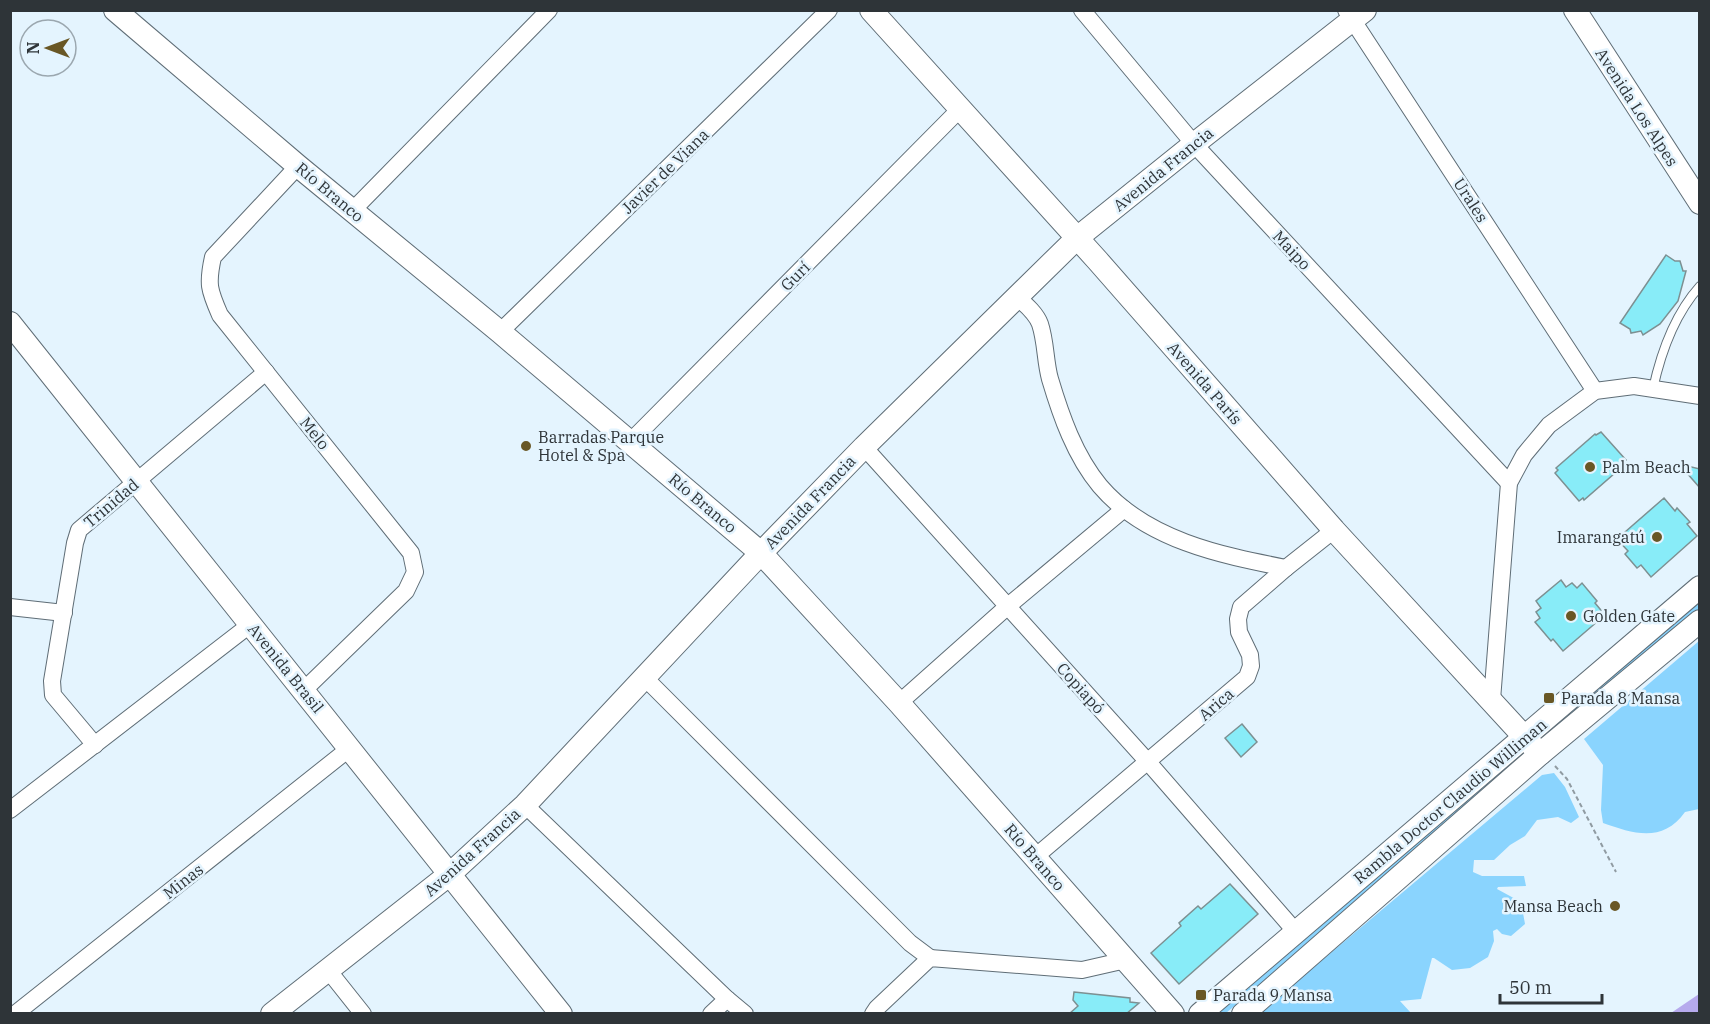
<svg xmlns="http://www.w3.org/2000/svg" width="1710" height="1024" viewBox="0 0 1710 1024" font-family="'IBM Plex Serif',serif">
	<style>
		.green { fill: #8ad4fe }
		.water { fill: #b6aaed }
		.building { fill: #88ecf8; stroke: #7d9092; stroke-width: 1.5 }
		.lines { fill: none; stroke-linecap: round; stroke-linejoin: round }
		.lane-casing { stroke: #5f6d76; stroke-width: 10 }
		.street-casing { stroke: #5f6d76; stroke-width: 18 }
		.secondary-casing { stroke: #5f6d76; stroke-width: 24 }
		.path { stroke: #909ba2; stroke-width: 2; stroke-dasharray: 4.5 3; stroke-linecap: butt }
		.lane { stroke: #fff; stroke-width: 8 }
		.street { stroke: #fff; stroke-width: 16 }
		.secondary { stroke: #fff; stroke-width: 22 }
		.poi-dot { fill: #695725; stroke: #e4f4fe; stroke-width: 2 }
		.labels { text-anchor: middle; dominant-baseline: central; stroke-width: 5; stroke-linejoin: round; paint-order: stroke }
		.street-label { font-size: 16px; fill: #2e3438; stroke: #e4f4fe }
		.poi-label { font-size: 16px; fill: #2e3438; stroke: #e4f4fe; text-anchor: start }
	</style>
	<rect width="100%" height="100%" fill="#e4f4fe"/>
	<!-- green -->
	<g class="green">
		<path d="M1699 599V612L1549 732V730Z"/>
		<path d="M1699 641V809L1685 812C1663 843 1634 834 1603 823L1601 810 1603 765 1584 739Z"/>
		<path d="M1520 752H1524V755L1309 944 1226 1013 1213 1014Z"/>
		<path d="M1554 773 1565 787 1579 817 1571 823 1558 817 1537 820 1525 836 1510 845 1494 860H1474L1473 872 1482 876H1524L1526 886 1498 887 1497 889 1521 902 1525 924 1511 936 1502 934 1497 929 1493 931 1494 941 1488 957 1470 968 1452 970 1434 958H1432L1421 999 1400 1001 1411 1013 1258 1014 1542 775Z"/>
	</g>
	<!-- water -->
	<path class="water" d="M1699 994V1013H1671Z"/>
	<!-- building -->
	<g class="building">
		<path d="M1666 255 1675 261H1680L1683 271H1686L1678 301 1660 324 1643 335 1641 331 1631 333 1630 329 1620 323Z"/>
		<path d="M1601 432 1626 460 1622 464 1623 466 1584 500 1583 498 1579 501 1555 473 1558 470 1556 468 1595 434 1596 435Z"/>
		<path d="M1679 464 1700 469V488Z"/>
		<path d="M1664 498 1675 511 1677 508 1690 522 1687 524 1697 536 1651 577 1641 565 1637 568 1625 554 1628 551 1617 539Z"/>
		<path d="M1561 580 1566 587 1572 583 1577 588 1582 583 1597 601 1595 603 1605 615 1563 651 1553 639 1551 641 1535 622 1540 618 1536 612 1541 608 1536 601Z"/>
		<path d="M1242 724 1257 742 1241 757 1225 738Z"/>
		<path d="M1230 884 1258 914 1179 984 1151 953 1181 926 1179 923 1198 906 1201 909Z"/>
		<path d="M1074 992 1130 998V1002L1139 1003 1126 1014H1069L1078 1006 1073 1000Z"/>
	</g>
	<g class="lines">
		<!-- lane casing -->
		<g class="lane-casing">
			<path id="lane" d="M1653 389C1661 352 1674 315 1700 286"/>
		</g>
		<!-- street casing -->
		<g class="street-casing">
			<g id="street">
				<path d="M1082 10 1194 144 1509 483"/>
				<path d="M1346 10 1595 391"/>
				<path d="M298 166 213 257C207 284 209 290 220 315L411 553 415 572 406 591 304 690"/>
				<path d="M352 211 549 10"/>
				<path d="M1017 297C1025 304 1036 313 1040 324 1046 342 1045 361 1050 379 1061 416 1075 456 1100 486 1146 540 1220 555 1286 568"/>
				<path d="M500 332 829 10"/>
				<path d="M630 442 959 110"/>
				<path d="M864 447 1148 762 1296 932"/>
				<path d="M10 607 64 613"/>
				<path d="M644 677 910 943 930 958"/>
				<path d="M1492 700 1509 483 1524 455 1549 425 1595 391 1634 386 1700 396"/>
				<path d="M899 703 1008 606 1124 509"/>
				<path d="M95 745 53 695 52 681 75 543 79 530 266 372"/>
				<path d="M525 805 727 999 745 1014"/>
				<path d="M10 810 251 624"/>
				<path d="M1035 857 1247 677 1251 666 1250 655 1239 632 1238 619 1241 607 1286 568 1334 530"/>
				<path d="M328 970 363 1014"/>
				<path d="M15 1014 350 748"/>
				<path d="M711 1014 727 999"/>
				<path d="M873 1014 877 1008 930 958 1082 970 1126 960"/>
			</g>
		</g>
		<!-- secondary casing -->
		<g class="secondary-casing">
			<g id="secondary">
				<path d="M115 10 298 166 500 332 761 553 899 703 1173 1014"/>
				<path d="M871 10 1098 261 1334 530 1540 754"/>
				<path d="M1575 10 1700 203"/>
				<path d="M10 323 561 1014"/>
				<path d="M272 1014 450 874 525 805 761 553 864 447 1077 238 1194 144 1365 10"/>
				<path d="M1200 1014 1700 587"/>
				<path d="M1243 1014 1540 754 1700 621"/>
			</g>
		</g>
		<!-- path -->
		<path class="path" d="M1555 766 1567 779 1616 872"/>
		<!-- lane -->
		<use href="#lane" class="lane"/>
		<!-- street -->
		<use href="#street" class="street"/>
		<!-- secondary -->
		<use href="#secondary" class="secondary"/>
	</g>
	<!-- markers -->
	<g class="poi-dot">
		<circle cx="526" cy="446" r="6"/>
		<circle cx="1590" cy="467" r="6"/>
		<circle cx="1657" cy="537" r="6"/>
		<circle cx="1571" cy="616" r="6"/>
		<rect x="1543" y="692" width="12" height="12" rx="3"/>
		<circle cx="1615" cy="906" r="6"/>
		<rect x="1195" y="989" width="12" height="12" rx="3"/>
	</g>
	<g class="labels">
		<!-- street labels -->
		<g class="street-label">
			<text transform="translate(1637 107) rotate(57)">Avenida Los Alpes</text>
			<text transform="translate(1163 169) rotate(-39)">Avenida Francia</text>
			<text transform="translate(665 171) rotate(-44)">Javier de Viana</text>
			<text transform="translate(330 192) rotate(40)">Río Branco</text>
			<text transform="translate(1471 200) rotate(57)">Urales</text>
			<text transform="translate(1292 250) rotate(47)">Maipo</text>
			<text transform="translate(795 276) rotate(-45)">Gurí</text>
			<text transform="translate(1205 383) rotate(49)">Avenida París</text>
			<text transform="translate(315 433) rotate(51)">Melo</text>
			<text transform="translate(810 502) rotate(-46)">Avenida Francia</text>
			<text transform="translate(111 503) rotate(-40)">Trinidad</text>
			<text transform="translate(703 503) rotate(40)">Río Branco</text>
			<text transform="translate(286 668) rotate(51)">Avenida Brasil</text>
			<text transform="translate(1081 688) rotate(48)">Copiapó</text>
			<text transform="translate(1216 704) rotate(-41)">Arica</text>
			<text transform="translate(1450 801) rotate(-40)">Rambla Doctor Claudio Williman</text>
			<text transform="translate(472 852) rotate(-42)">Avenida Francia</text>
			<text transform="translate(1035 857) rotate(49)">Río Branco</text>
			<text transform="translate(183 881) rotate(-38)">Minas</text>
		</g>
		<!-- poi labels -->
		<g class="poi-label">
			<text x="538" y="437">Barradas Parque<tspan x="538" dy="18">Hotel &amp; Spa</tspan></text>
			<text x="1602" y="467">Palm Beach</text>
			<text x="1645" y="537" text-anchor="end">Imarangatú</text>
			<text x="1583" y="616">Golden Gate</text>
			<text x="1561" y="698">Parada 8 Mansa</text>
			<text x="1603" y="906" text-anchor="end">Mansa Beach</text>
			<text x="1213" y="995">Parada 9 Mansa</text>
		</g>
	</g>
	<!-- border -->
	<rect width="1710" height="1024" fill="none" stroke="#2e3438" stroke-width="24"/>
	<!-- north arrow -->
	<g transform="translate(48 48) rotate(270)"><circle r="28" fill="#e4f4fe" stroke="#9ba7af" stroke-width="1.5"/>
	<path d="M0-4.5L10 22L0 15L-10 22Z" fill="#695725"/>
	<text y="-9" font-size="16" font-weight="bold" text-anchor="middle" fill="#2e3438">N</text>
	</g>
	<!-- scale -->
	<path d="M1500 994v9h102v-9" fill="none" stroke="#2e3438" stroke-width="3"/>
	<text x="1509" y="994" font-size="18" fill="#2e3438" stroke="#e4f4fe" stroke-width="4.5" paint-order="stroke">50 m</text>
</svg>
